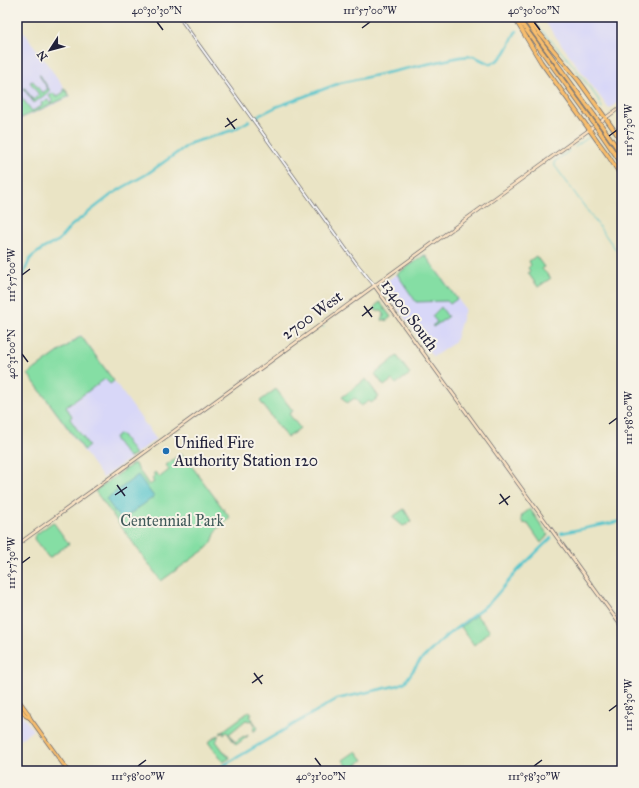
<svg xmlns="http://www.w3.org/2000/svg" width="639" height="788" viewBox="0 0 639 788" font-family="'IM FELL Great Primer',serif">
	<style>
		.built { fill: #d8d7f8 }
		.green { fill: #85dea4; stroke: #548070 }
		.water { fill: #57c5cc; stroke: #3c7484 }
		.lines { fill: none; stroke-linecap: round; stroke-linejoin: round }
		.stream { stroke: #57c5cc; stroke-width: 1 }
		.canal { stroke: #57c5cc; stroke-width: 2.5 }
		.tertiary-casing { stroke: #68666b; stroke-width: 3.5 }
		.secondary-casing { stroke: #68666b; stroke-width: 4 }
		.primary-casing { stroke: #68666b; stroke-width: 4.5 }
		.motorway-casing { stroke: #68666b; stroke-width: 5 }
		.tertiary { stroke: #fff; stroke-width: 2 }
		.secondary { stroke: #fde5c5; stroke-width: 2.5 }
		.primary { stroke: #f9be6d; stroke-width: 3 }
		.motorway { stroke: #f9be6d; stroke-width: 3.5 }
		.motorway-bridge-casing { stroke: #68666b; stroke-width: 5; stroke-linecap: butt }
		.motorway-bridge { stroke: #f9be6d; stroke-width: 3.5 }
		.ticks { fill: none; stroke: #22223b; stroke-width: 1.5 }
		.poi-dot { fill: #1f6fb2; stroke: #f7f3e8; stroke-width: 1.5 }
		.labels { text-anchor: middle; dominant-baseline: central; stroke-width: 4; stroke-linejoin: round; paint-order: stroke }
		.street-label { font-size: 16px; fill: #22223b; stroke: #f7f3e8 }
		.poi-label { font-size: 16px; fill: #22223b; stroke: #f7f3e8; text-anchor: start }
		.park-label { font-size: 16px; fill: #405a5a; stroke: #f7f3e8 }
		.neatline { fill: none; stroke: #22223b; stroke-width: 1.5 }
		.ticks-label { font-size: 10px; text-anchor: middle; fill: #22223b }
	</style>
	<rect width="100%" height="100%" fill="#f7f3e8"/>
	<filter id="ink" filterUnits="userSpaceOnUse"><feTurbulence type="fractalNoise" baseFrequency=".025" numOctaves="2"/><feDisplacementMap in="SourceGraphic" scale="8" xChannelSelector="R" yChannelSelector="G"/><feConvolveMatrix kernelMatrix="1 2 1 2 8 2 1 2 1" color-interpolation-filters="sRGB"/></filter>
	<filter id="wash" filterUnits="userSpaceOnUse"><feTurbulence type="fractalNoise" baseFrequency=".012" numOctaves="4" result="noise"/><feDisplacementMap in="SourceGraphic" scale="16" xChannelSelector="R" yChannelSelector="G"/><feGaussianBlur stdDeviation="0.9" result="paint"/><feColorMatrix in="noise" values="0 0 0 0 0 0 0 0 0 0 0 0 0 0 0 0 0 1.4 0 .05"/><feComposite in="paint" operator="in"/></filter>
	<g filter="url(#wash)">
		<rect width="100%" height="100%" fill="#eae4c5"/>
		<!-- built -->
		<g class="built">
			<path d="M554 17H622V99L609 109 545 22Z"/>
			<path d="M24 32 71 97 17 121V37Z"/>
			<path d="M425 254 465 309 455 342 433 357 381 285Z"/>
			<path d="M81 335 156 439 103 478 28 374Z"/>
			<path d="M17 708 33 730 17 742Z"/>
		</g>
		<!-- green -->
		<g class="green">
			<path d="M39 75H40L50 91 34 103 24 89V87L33 100 39 95 30 82 33 81 42 93 48 89Z"/>
			<path d="M64 88 70 96 17 120V93L19 94 32 111 42 106 41 103 48 100 50 103 53 102 49 96 53 93 56 97 64 92Z"/>
			<path d="M425 255 457 299 450 304 447 301 416 302 397 274Z"/>
			<path d="M536 256 544 267 542 269 551 278 538 287 528 273 530 271 528 268 531 265 529 261Z"/>
			<path d="M380 302 391 317 386 321 385 319 383 321 382 319 384 315 383 311 381 310 376 311 374 308H376L375 306Z"/>
			<path d="M441 307 448 317 433 327 432 326 437 322 432 316Z"/>
			<path d="M81 336 114 381 110 384 105 379 66 407 72 416 70 419 89 446 84 450 28 374Z"/>
			<path d="M397 356 410 374 396 384 392 380 384 386 375 374Z"/>
			<path d="M366 379 379 397 371 403 369 401 361 406 355 398 347 403 342 397Z"/>
			<path d="M276 389 293 411 289 414 300 428 287 438 260 401Z"/>
			<path d="M118 434 122 435 134 453 135 454 129 458 115 440V437L117 436Z"/>
			<path d="M180 454 185 457 230 518 217 529 212 542 207 548 161 581 95 491 134 463 149 485 154 482 152 479 155 476 153 474 155 472 160 477 169 470 166 465Z"/>
			<path d="M404 509 411 521 408 524 403 526 392 517Z"/>
			<path d="M530 509 548 535 541 543 528 524 523 523 521 519 522 515Z"/>
			<path d="M53 522 69 544 49 558 34 539 35 535Z"/>
			<path d="M476 615 490 631 474 645 461 627Z"/>
			<path d="M250 711 252 714 250 716 258 728 253 732 254 730 253 727 255 725 251 720 249 721 246 720 229 734 235 742 244 736 245 737 248 735V736L236 745 227 732 224 734 223 732 221 734 220 733Z"/>
			<path d="M218 735 219 736 217 738 218 739 216 741 227 756H229L230 758 223 762 208 742Z"/>
			<path d="M356 751 363 760 350 770 343 760Z"/>
		</g>
		<!-- water -->
		<path class="water" d="M138 475 154 497 121 520 106 499Z"/>
		<g class="lines">
			<!-- stream -->
			<g class="stream">
				<path d="M537 25 572 64 598 99 602 108"/>
				<path d="M575 147 589 137"/>
				<path d="M569 151 554 162 555 166 622 258"/>
				<path d="M323 327H324"/>
			</g>
			<!-- canal -->
			<g class="canal">
				<path d="M532 20 539 17"/>
				<path d="M256 117 276 107 340 83 460 57 473 56 490 64C505 59 508 47 515 33L517 31"/>
				<path d="M17 282 24 273 30 259 34 255 44 248 58 241 71 226 111 195 122 188 147 174 191 143 233 130 249 121"/>
				<path d="M561 533 622 521"/>
				<path d="M214 771 337 699 399 685 405 682 419 662 446 636 483 608 493 599 518 570 551 538"/>
			</g>
		</g>
	</g>
	<g filter="url(#ink)">
		<g class="lines">
			<!-- tertiary casing -->
			<g class="tertiary-casing">
				<path id="tertiary" d="M179 17 356 263 374 285"/>
			</g>
			<!-- secondary casing -->
			<g class="secondary-casing">
				<g id="secondary">
					<path d="M374 285 622 627"/>
					<path d="M17 545 622 106"/>
					<path d="M614 771 622 766"/>
				</g>
			</g>
			<!-- primary casing -->
			<g class="primary-casing">
				<g id="primary">
					<path d="M17 698 28 713 30 718 68 771"/>
					<path d="M17 704 26 716 30 718"/>
				</g>
			</g>
			<!-- motorway casing -->
			<g class="motorway-casing">
				<g id="motorway">
					<path d="M514 17 541 62 609 157 622 177"/>
					<path d="M517 17 590 118"/>
					<path d="M523 17 594 115"/>
					<path d="M526 17 579 81 622 141"/>
					<path d="M604 129 622 155"/>
					<path d="M600 132 622 164"/>
				</g>
			</g>
			<!-- tertiary -->
			<use href="#tertiary" class="tertiary"/>
			<!-- secondary -->
			<use href="#secondary" class="secondary"/>
			<!-- primary -->
			<use href="#primary" class="primary"/>
			<!-- motorway -->
			<use href="#motorway" class="motorway"/>
			<!-- motorway-bridge casing -->
			<g class="motorway-bridge-casing">
				<g id="motorway-bridge">
					<path d="M594 115 604 129"/>
					<path d="M590 118 600 132"/>
				</g>
			</g>
			<!-- motorway-bridge -->
			<use href="#motorway-bridge" class="motorway-bridge"/>
		</g>
	</g>
	<!-- ticks -->
	<path class="ticks" d="M157 22 163 30M534 22 540 30M362 28 370 22M227 118 235 129M225 127 237 119M609 136 617 130M22 275 30 269M364 306 372 317M362 316 373 307M22 354 28 362M609 424 617 418M117 485 125 496M500 494 508 505M115 495 127 487M499 504 510 496M22 563 30 557M254 673 262 684M252 683 263 675M609 711 617 705M315 758 321 766M138 766 146 760M534 766 542 760"/>
	<!-- markers -->
	<circle class="poi-dot" cx="166" cy="451" r="4"/>
	<g class="labels">
		<!-- street labels -->
		<g class="street-label">
			<text transform="translate(312 315) rotate(-36)">2700 West</text>
			<text transform="translate(410 315) rotate(54)">13400 South</text>
		</g>
		<!-- poi labels -->
		<g class="poi-label">
			<text x="174" y="442">Unified Fire<tspan x="174" dy="18">Authority Station 120</tspan></text>
		</g>
		<!-- park labels -->
		<g class="park-label">
			<text x="172" y="520">Centennial Park</text>
		</g>
	</g>
	<!-- margin -->
	<rect width="639" height="788" fill="none" stroke="#f7f3e8" stroke-width="44"/>
	<!-- north arrow -->
	<g transform="translate(50 50) rotate(234)" stroke="#f7f3e8" stroke-width="3" paint-order="stroke">
	<path d="M0-3L7 15L0 10L-7 15Z" fill="#22223b"/>
	<text y="-6" font-size="11" font-weight="bold" text-anchor="middle" fill="#22223b">N</text>
	</g>
	<rect x="22" y="22" width="595" height="744" class="neatline"/>
	<g class="ticks-label">
		<text x="157" y="14">40°30'30"N</text>
		<text x="370" y="14">111°57'00"W</text>
		<text x="534" y="14">40°30'00"N</text>
		<text transform="translate(628 130) rotate(-90)" y="4">111°57'30"W</text>
		<text transform="translate(11 275) rotate(-90)" y="4">111°57'00"W</text>
		<text transform="translate(11 354) rotate(-90)" y="4">40°31'00"N</text>
		<text transform="translate(628 418) rotate(-90)" y="4">111°58'00"W</text>
		<text transform="translate(11 563) rotate(-90)" y="4">111°57'30"W</text>
		<text transform="translate(628 705) rotate(-90)" y="4">111°58'30"W</text>
		<text x="138" y="780">111°58'00"W</text>
		<text x="321" y="780">40°31'00"N</text>
		<text x="534" y="780">111°58'30"W</text>
	</g>
</svg>
